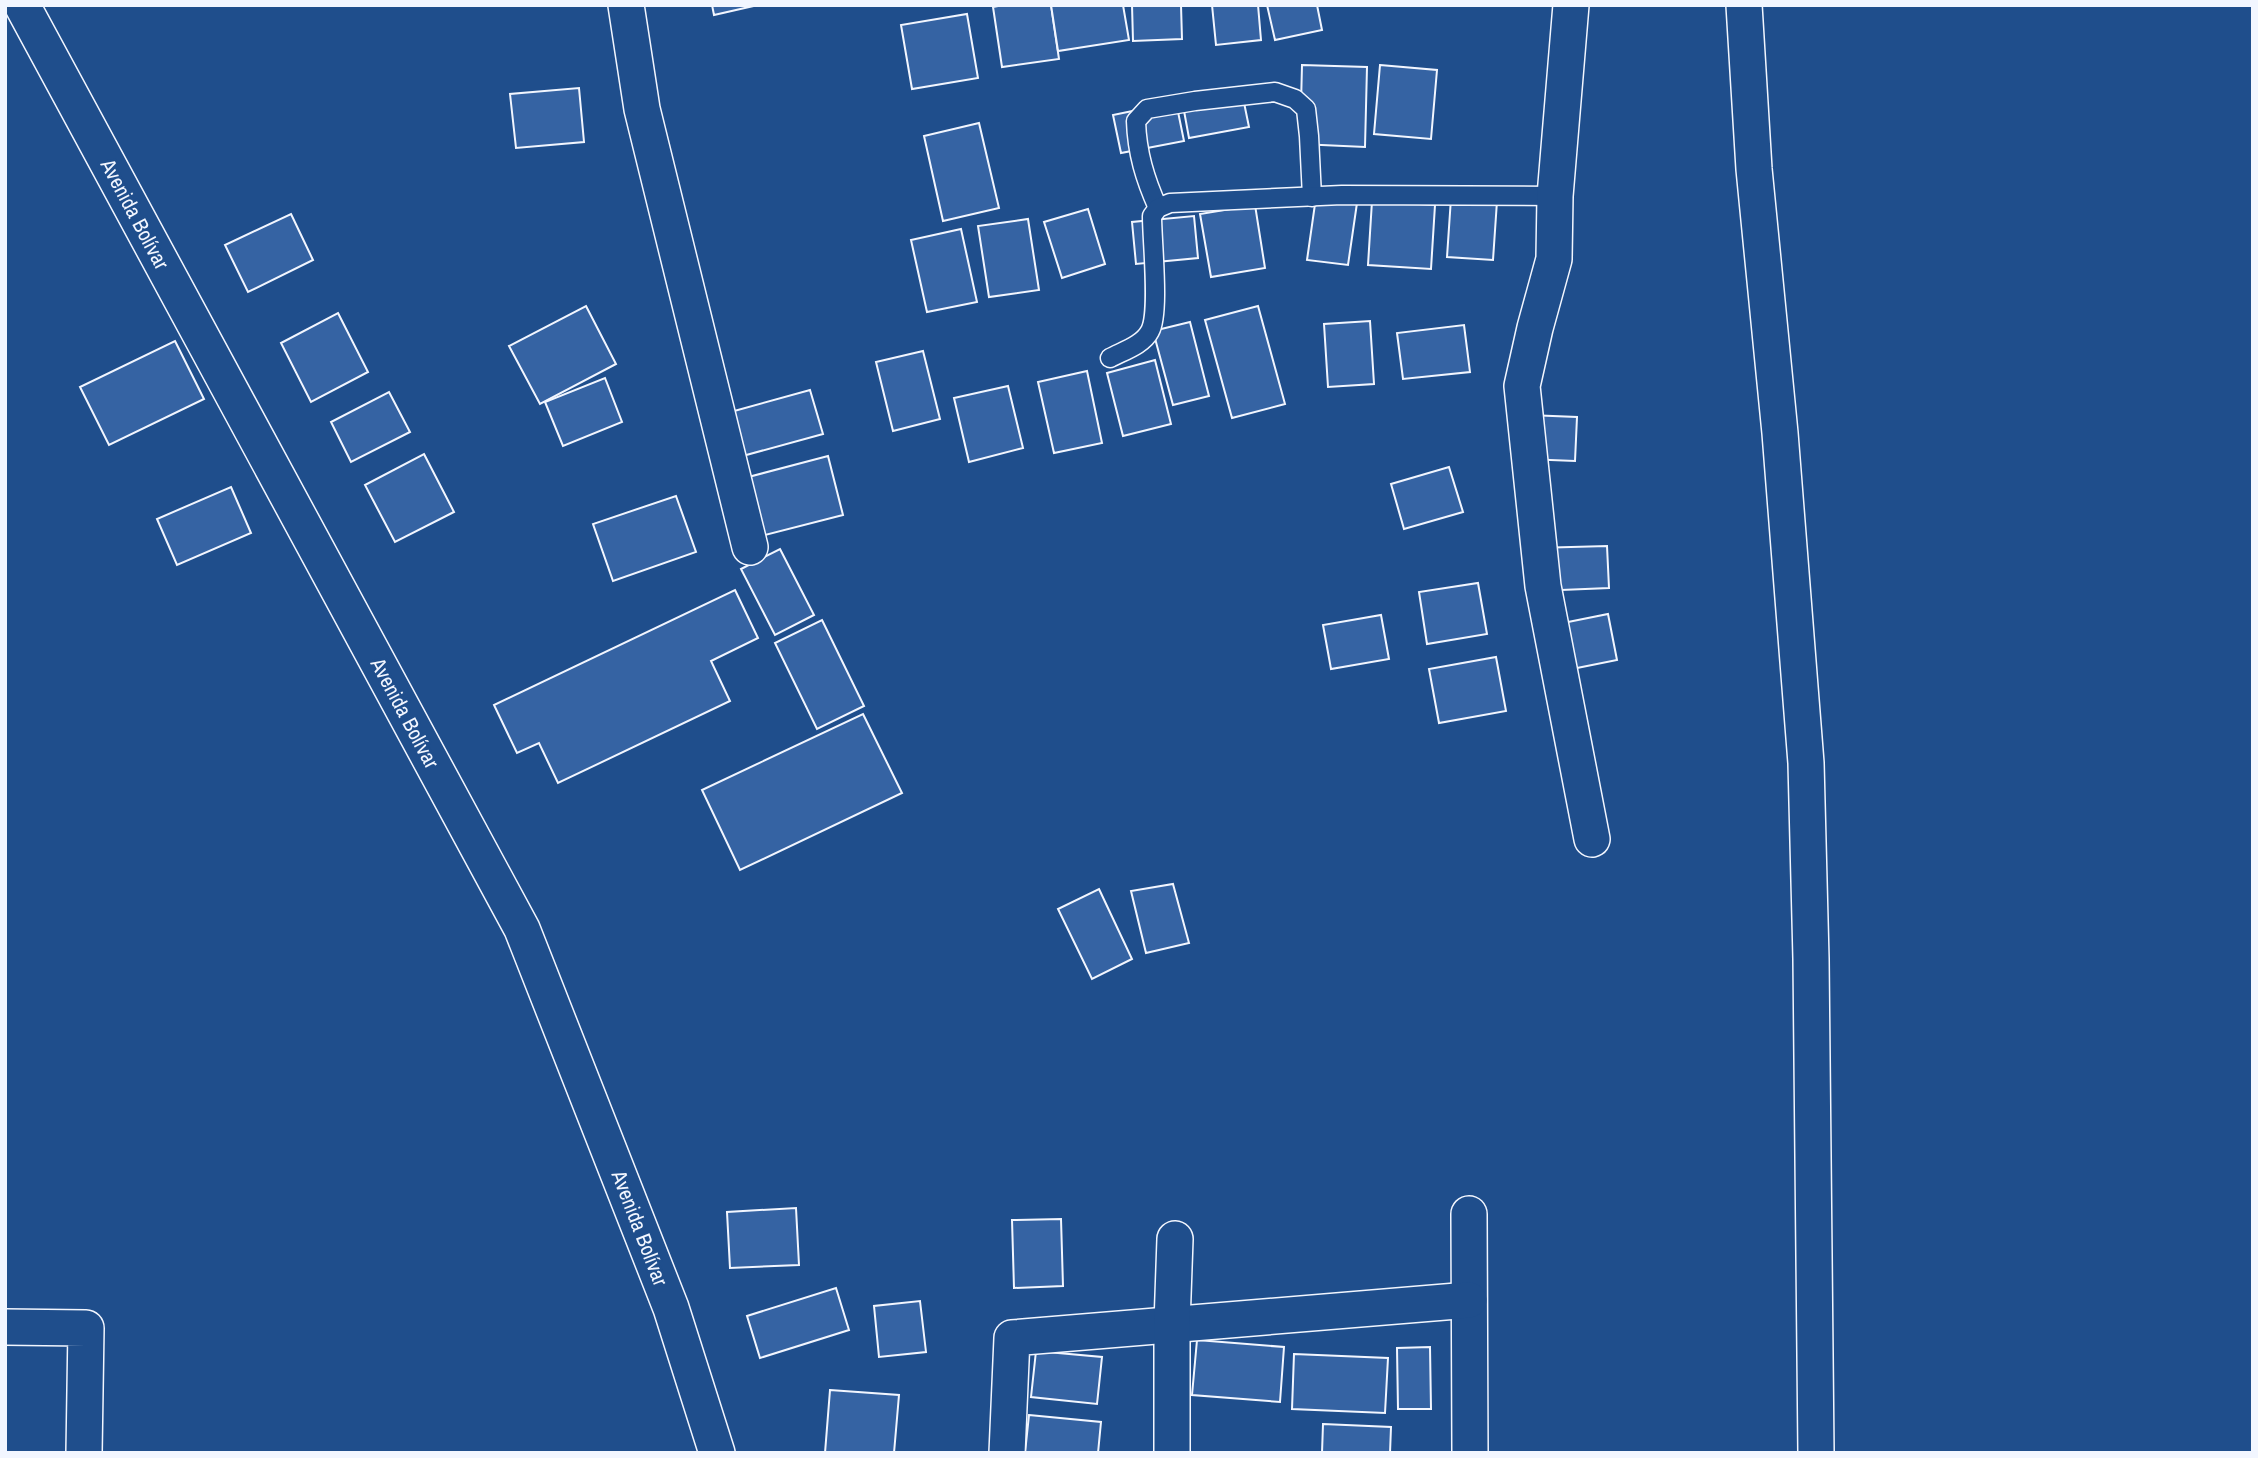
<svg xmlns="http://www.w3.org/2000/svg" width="2258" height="1458" viewBox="0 0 2258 1458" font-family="'Archivo Narrow',sans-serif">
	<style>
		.building { fill: #3563a3; stroke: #f2f6ff; stroke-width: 2 }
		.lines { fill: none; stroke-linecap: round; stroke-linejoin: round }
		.service-casing { stroke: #f2f6ff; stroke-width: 21 }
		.minor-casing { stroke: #f2f6ff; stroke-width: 38 }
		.service { stroke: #1f4e8c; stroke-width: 18 }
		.minor { stroke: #1f4e8c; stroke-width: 35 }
		.labels { text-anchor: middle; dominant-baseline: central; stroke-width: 5; stroke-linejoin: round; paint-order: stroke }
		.street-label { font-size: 21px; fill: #f2f6ff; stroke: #1f4e8c }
	</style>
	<rect width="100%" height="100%" fill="#1f4e8c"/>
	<!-- building -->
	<g class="building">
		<path d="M712 5H758L714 15Z"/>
		<path d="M1003 5H1051L1059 59 1002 67 993 7Z"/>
		<path d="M1051 5H1123L1129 40 1058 51Z"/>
		<path d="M1132 5H1181L1182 39 1133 41Z"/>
		<path d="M1212 5H1258L1261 40 1216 45Z"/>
		<path d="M1267 5H1317L1322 30 1275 40Z"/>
		<path d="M967 14 978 78 912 89 901 25Z"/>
		<path d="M1302 65 1367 67 1365 147 1300 144Z"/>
		<path d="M1380 65 1437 70 1431 139 1374 134Z"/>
		<path d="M579 88 584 142 516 148 510 94Z"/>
		<path d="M1241 88 1249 127 1189 138 1182 100Z"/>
		<path d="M1176 102 1184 141 1121 153 1113 115Z"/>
		<path d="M979 123 999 208 943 221 924 136Z"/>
		<path d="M1316 197 1357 203 1348 265 1307 260Z"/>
		<path d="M1451 198 1497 201 1493 260 1447 257Z"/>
		<path d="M1372 201 1435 205 1431 269 1368 265Z"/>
		<path d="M1255 205 1265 268 1211 277 1200 214Z"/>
		<path d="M1088 209 1105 264 1062 278 1044 222Z"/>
		<path d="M291 214 313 260 248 292 225 245Z"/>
		<path d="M1194 216 1198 258 1136 264 1132 222Z"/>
		<path d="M1028 219 1039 290 989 297 978 226Z"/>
		<path d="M961 229 977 302 927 312 911 240Z"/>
		<path d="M586 306 616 364 540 404 509 346Z"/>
		<path d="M1258 306 1285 404 1232 418 1205 320Z"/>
		<path d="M338 313 368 372 311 402 281 343Z"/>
		<path d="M1370 321 1374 384 1328 387 1324 324Z"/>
		<path d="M1190 322 1209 396 1173 405 1153 331Z"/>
		<path d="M1464 325 1470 372 1403 379 1397 333Z"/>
		<path d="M175 341 204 399 109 445 80 387Z"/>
		<path d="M923 351 940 419 893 431 876 362Z"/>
		<path d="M1155 360 1171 424 1123 436 1107 373Z"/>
		<path d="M1087 371 1102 443 1054 453 1038 382Z"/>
		<path d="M605 378 622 422 563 446 545 402Z"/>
		<path d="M1008 386 1023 448 969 462 954 398Z"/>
		<path d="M810 390 823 434 739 457 727 413Z"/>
		<path d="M389 392 410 432 351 462 331 422Z"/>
		<path d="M1528 415 1577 417 1575 461 1526 459Z"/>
		<path d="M424 454 454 512 395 542 365 485Z"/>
		<path d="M828 456 843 515 753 538 737 480Z"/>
		<path d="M1449 467 1463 512 1404 529 1391 484Z"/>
		<path d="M231 487 251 533 177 565 157 519Z"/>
		<path d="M676 496 696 552 613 581 593 524Z"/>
		<path d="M1607 546 1609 588 1537 591 1535 548Z"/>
		<path d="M780 549 814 615 775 635 741 569Z"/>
		<path d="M1478 583 1487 634 1427 644 1419 592Z"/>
		<path d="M735 590 758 638 711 661 730 701 558 783 539 743 517 753 494 705Z"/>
		<path d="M1608 614 1617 660 1552 673 1543 627Z"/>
		<path d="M1381 615 1389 659 1331 669 1323 625Z"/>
		<path d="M822 620 864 706 817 729 775 643Z"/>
		<path d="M1496 657 1506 711 1439 723 1429 669Z"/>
		<path d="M863 714 902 793 740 870 702 790Z"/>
		<path d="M1173 884 1189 943 1146 953 1131 891Z"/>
		<path d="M1099 889 1132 959 1092 979 1058 909Z"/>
		<path d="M796 1208 799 1265 730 1268 727 1212Z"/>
		<path d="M1061 1219 1063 1286 1014 1288 1012 1220Z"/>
		<path d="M836 1288 849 1330 760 1358 747 1316Z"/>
		<path d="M920 1301 926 1352 879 1357 874 1306Z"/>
		<path d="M1197 1340 1284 1347 1280 1402 1192 1395Z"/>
		<path d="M1430 1347 1431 1409H1398L1397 1348Z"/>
		<path d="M1036 1351 1102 1357 1097 1404 1031 1397Z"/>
		<path d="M1294 1354 1388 1358 1385 1413 1292 1409Z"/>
		<path d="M830 1390 899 1395 894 1453H825Z"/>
		<path d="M1029 1415 1101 1422 1098 1453H1025Z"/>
		<path d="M1323 1424 1391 1427 1390 1453H1322Z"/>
	</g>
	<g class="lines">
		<!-- service casing -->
		<g class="service-casing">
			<g id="service">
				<path d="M1158 208C1145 179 1137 153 1136 121L1147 109 1195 101 1275 92 1295 99 1306 109 1309 136 1312 197"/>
				<path d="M1110 358C1123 351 1143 345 1150 331 1160 313 1152 242 1152 216L1158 208 1170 203 1342 195 1555 196"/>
			</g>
		</g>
		<!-- minor casing -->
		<g class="minor-casing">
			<g id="minor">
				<path d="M22 5 522 929 671 1308 717 1453"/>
				<path d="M626 5 642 109 750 547"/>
				<path d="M1571 5 1555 196 1554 259 1535 328 1522 386 1543 586 1592 839"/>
				<path d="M1744 5 1754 169 1780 433 1806 763 1811 959 1816 1453"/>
				<path d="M1469 1214 1470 1453"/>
				<path d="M5 1327 86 1328 84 1453"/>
				<path d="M1007 1453 1012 1338 1469 1300"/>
				<path d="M1172 1453V1324L1175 1239"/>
			</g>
		</g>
		<!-- service -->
		<use href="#service" class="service"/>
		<!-- minor -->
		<use href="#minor" class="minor"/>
	</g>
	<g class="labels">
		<!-- street labels -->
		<g class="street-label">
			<text transform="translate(135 214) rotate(62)">Avenida Bolívar</text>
			<text transform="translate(405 713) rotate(62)">Avenida Bolívar</text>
			<text transform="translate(640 1228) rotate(69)">Avenida Bolívar</text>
		</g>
	</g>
	<!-- border -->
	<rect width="2258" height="1458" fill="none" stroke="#f2f6ff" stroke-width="14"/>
</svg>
